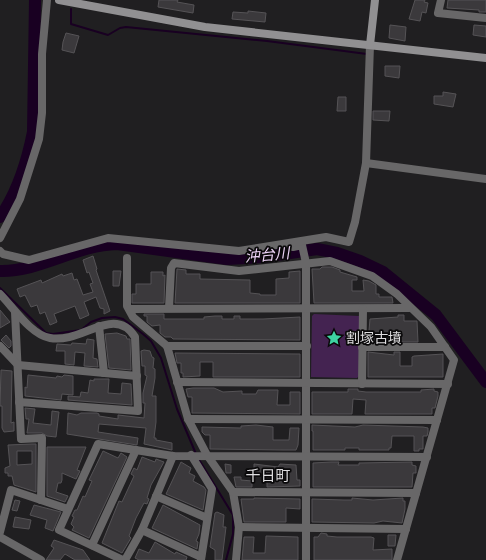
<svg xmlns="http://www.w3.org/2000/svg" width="486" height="560" viewBox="0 0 486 560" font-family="Rubik,'Noto Sans JP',sans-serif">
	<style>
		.green { fill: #442351 }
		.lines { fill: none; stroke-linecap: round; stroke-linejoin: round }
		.stream { stroke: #190022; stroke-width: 2 }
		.river { stroke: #190022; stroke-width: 12 }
		.building { fill: #3b393c; stroke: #555356; fill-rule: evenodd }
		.street { stroke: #686768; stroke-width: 8 }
		.secondary { stroke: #919092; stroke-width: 8 }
		.labels { text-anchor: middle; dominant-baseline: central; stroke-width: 3.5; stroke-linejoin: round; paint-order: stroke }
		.poi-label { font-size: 14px; fill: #dfdee0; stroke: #0a090a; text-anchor: start }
		.water-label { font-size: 15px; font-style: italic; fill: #ecd3f6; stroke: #0a090a }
		.neighbourhood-label { font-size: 15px; fill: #dfdee0; stroke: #0a090a }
	</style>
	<rect width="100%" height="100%" fill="#201f21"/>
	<!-- green -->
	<path class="green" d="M314 314 359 316V376L357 378 311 377 312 316Z"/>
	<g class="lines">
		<!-- stream -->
		<g class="stream">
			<path d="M71 9V24L108 35 120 28 126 27 267 41 367 54"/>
			<path d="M0 288 46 333 53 334 81 330 91 322 102 318 115 317 123 319 143 334 151 341 161 358 177 409 196 454"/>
			<path d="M198 458 233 515V534L226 560"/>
		</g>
		<!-- river -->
		<g class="river">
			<path d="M0 217C18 192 27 162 33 132L35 0"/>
			<path d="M0 271C40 272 76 245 117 244L227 259 263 257 317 249 337 253 360 261 383 272 436 315 486 382"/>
		</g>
	</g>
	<!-- building -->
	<g class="building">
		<path d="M159 0H178L177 2 194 5 193 13 158 7Z"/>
		<path d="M415 0H425L424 2 428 3 426 13 422 12 420 21 409 19Z"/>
		<path d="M448 0H486V12H479V10L447 8Z"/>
		<path d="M248 11 266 13 265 22 232 19 233 12 248 13Z"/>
		<path d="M390 25 406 27 405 41 389 38Z"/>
		<path d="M474 25 486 26V37L473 35Z"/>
		<path d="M66 33 79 36 74 53 62 50 63 42Z"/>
		<path d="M385 66H400L399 78 385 76Z"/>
		<path d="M443 92 456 94 453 107 434 104V96H443Z"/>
		<path d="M338 97H346V111H337Z"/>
		<path d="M373 111H390L389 121 373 120Z"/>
		<path d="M93 256 97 269 96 270 110 311 104 314V309L100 308 96 297 84 302 89 315 80 319 75 306 54 314 57 322 50 325 45 312 40 314 37 305 31 307 25 295 20 297 17 289 41 280 42 283 62 274 63 276 72 273 74 280 77 279 83 295 93 292 90 284 93 283 89 272 87 273 83 260Z"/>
		<path d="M322 267H332L340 270V272L357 277V280H352V291H364L363 280 369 281 376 285V294H379V297H392L393 303H314L312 269H320Z"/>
		<path d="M177 269 186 270V274H200V279L250 280V293L260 294V295H276V279L289 278V272L300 271V303H175Z"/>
		<path d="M113 271H121L119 286H113Z"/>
		<path d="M151 272H163V276L165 275 164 303H132V294H136V284H151Z"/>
		<path d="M0 310 10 322 0 328Z"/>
		<path d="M144 314H164V319H204V317L215 316H222V319H234V316H240V319H263L300 317V340L173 339 171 337H165L160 333V325L152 326 147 322V316H144Z"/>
		<path d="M398 315H404V321H417L418 342H368L370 319 398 317Z"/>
		<path d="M117 333 126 336 127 339H130L131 370 109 368 105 334Z"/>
		<path d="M6 335 11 341V346L9 348 1 340Z"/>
		<path d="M87 339 94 340 93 358 97 359 98 367 84 366 85 353 75 352 74 365 65 364V351H56L57 344 71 345 72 343 86 344Z"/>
		<path d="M144 350 150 351 152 357 154 358 153 368 155 369V378L152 396H156V422L154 438H156V440L172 443V450L144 444 146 428 99 424 98 432 138 438 137 445 67 434 68 413 77 415 81 413H97L99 414V416L118 419V415L144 418 145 403H143V393L147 376 145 375V366H142L141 351Z"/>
		<path d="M368 352 394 355V352H400V366H412V357L414 356 443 354V377H368Z"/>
		<path d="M175 353 300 354V377H213V362H200V376L183 377V373H181V363H177Z"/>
		<path d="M1 370 12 371 11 423 14 422V431L4 432 2 428V406H0Z"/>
		<path d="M28 375 56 378 57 376 62 377 64 375 73 376V395L62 394 61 400 25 396V387L27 388Z"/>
		<path d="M94 379H109L108 393 121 394 122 383 131 384 132 405 68 400V396L80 397 81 392 88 393 90 380 94 381Z"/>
		<path d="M193 388H214L223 392 242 391V394H256L258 390H278L277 405H290V392H300V414L192 413V397H188L186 389Z"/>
		<path d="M348 389H358V391L366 392H421V390L434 389V391L438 392V396L435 408H432V414H365L366 400 353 399 352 414H312V392H348Z"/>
		<path d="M25 408 35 409 33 423 51 425 52 411 59 412 56 437 47 436 42 433H27L29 419H26Z"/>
		<path d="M256 425 273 427V440H289L290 428H299L298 445 296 450H283L210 449V435H205L202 432V427L241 428V426Z"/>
		<path d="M312 425 355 427 363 425 423 427 428 428V432L427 436H423V449H419V451H414V436H392L391 448H389V450H359V448H345V450H313V431H312Z"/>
		<path d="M32 444H36V492L14 485 12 476H8V473H5V468L10 466 8 445ZM17 451H32V464L17 465Z"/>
		<path d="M47 447H86L77 470 80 471 76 479 62 473V480L61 483H58L56 492 68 496 65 502 47 496Z"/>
		<path d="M103 451 118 458 121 453 127 457 89 538 72 530 74 527 71 524 74 517 72 516 75 510H77L83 496 85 497 92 481 89 480Z"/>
		<path d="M142 457 155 462 156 459 164 462 151 485 147 498 149 499 147 504 144 503 136 518 129 536 131 538 122 553 102 543 119 501 122 502 134 476 131 474 134 468 137 470Z"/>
		<path d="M181 462 191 468 189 473 195 476 193 481 204 487 206 490 203 510 166 494Z"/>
		<path d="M331 462H339L338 465H359V463L412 462V465L416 466V473H413L412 487H313V463Z"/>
		<path d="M225 464 231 465V473H226Z"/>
		<path d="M254 464 278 467 280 464 296 465 297 480H300V486L267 487V473H254Z"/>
		<path d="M234 477H241V480L252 481V487H236Z"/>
		<path d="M254 498 300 499V509L286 508V522H244L241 499H254Z"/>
		<path d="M352 498 373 500 403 498V501H405V509L402 523 383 521 374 523 312 522V499L344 500H352Z"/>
		<path d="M15 500 20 501 17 511 12 510Z"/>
		<path d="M34 505 61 512 53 531 45 528 47 520 30 515Z"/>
		<path d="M163 505 200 525 199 534 196 541 198 542 197 549 152 528Z"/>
		<path d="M217 512 224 515 223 527H226L222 560H215V550L210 547 215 513Z"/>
		<path d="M15 517 31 520 29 529 13 527Z"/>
		<path d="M321 533 327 534V536L337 537H371L374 538 373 550 392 549V560H314V537H318Z"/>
		<path d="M388 535H396L395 546H388Z"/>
		<path d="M266 536 298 537V560H242L244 537H254L253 553H265Z"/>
		<path d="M54 540 83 550 90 560H75L65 554 60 560H46L54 548 51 546Z"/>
		<path d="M155 542 175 554 176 552 187 557 186 560H139L135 558 139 549 149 553Z"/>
	</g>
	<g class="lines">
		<!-- street -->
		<g class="street">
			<path d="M441 0 438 13 486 18"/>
			<path d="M366 163 486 179"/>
			<path d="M0 238 20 199 39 139 42 113V54L47 0"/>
			<path d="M293 247 302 245 306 263V560"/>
			<path d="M0 251 3 254 29 260 108 238 239 251 326 237 349 242 355 222 366 163 370 45"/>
			<path d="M127 258V306L133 317 167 346 188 419 207 455 233 492 239 527 236 560"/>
			<path d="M0 294C13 307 31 335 50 338 82 344 114 304 135 337L138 411 19 402"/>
			<path d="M169 308 171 268 174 263 239 271 330 261 372 276 397 294 431 327 454 360 397 560"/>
			<path d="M130 309 409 308"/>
			<path d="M15 312 21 439 42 438 41 500"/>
			<path d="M99 326 104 373"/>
			<path d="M0 346 18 365 137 376"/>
			<path d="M167 346H307"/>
			<path d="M362 347H445"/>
			<path d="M177 382 448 384"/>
			<path d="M362 384 363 309"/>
			<path d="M188 419 437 420"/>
			<path d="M191 455 212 489 201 560"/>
			<path d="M233 492 416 493"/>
			<path d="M156 496 207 518"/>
			<path d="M239 527 406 529"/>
			<path d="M142 530 201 557"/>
			<path d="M0 532 11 490 68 509"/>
			<path d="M0 537 41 560"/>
			<path d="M92 545 136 450"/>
			<path d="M123 560 59 530 98 444 173 456 427 457"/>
			<path d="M125 560 142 530 173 456"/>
		</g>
		<!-- secondary -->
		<g class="secondary">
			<path d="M59 0 205 27 486 58"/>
			<path d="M370 45 375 0"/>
		</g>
	</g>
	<!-- icons -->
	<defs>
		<g id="sight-bare" transform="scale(1.2)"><path d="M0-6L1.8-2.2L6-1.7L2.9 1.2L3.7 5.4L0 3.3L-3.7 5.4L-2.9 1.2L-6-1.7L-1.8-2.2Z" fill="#3ed4a2" stroke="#0a090a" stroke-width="2.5" paint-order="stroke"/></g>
	</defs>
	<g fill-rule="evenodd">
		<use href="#sight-bare" x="334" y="338"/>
	</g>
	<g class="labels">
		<!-- poi labels -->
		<g class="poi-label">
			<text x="346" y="338">割塚古墳</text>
		</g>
		<!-- water labels -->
		<g class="water-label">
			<text transform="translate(267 255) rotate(-5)">沖台川</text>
		</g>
		<!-- neighbourhood labels -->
		<g class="neighbourhood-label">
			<text x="268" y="476">千日町</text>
		</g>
	</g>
</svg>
